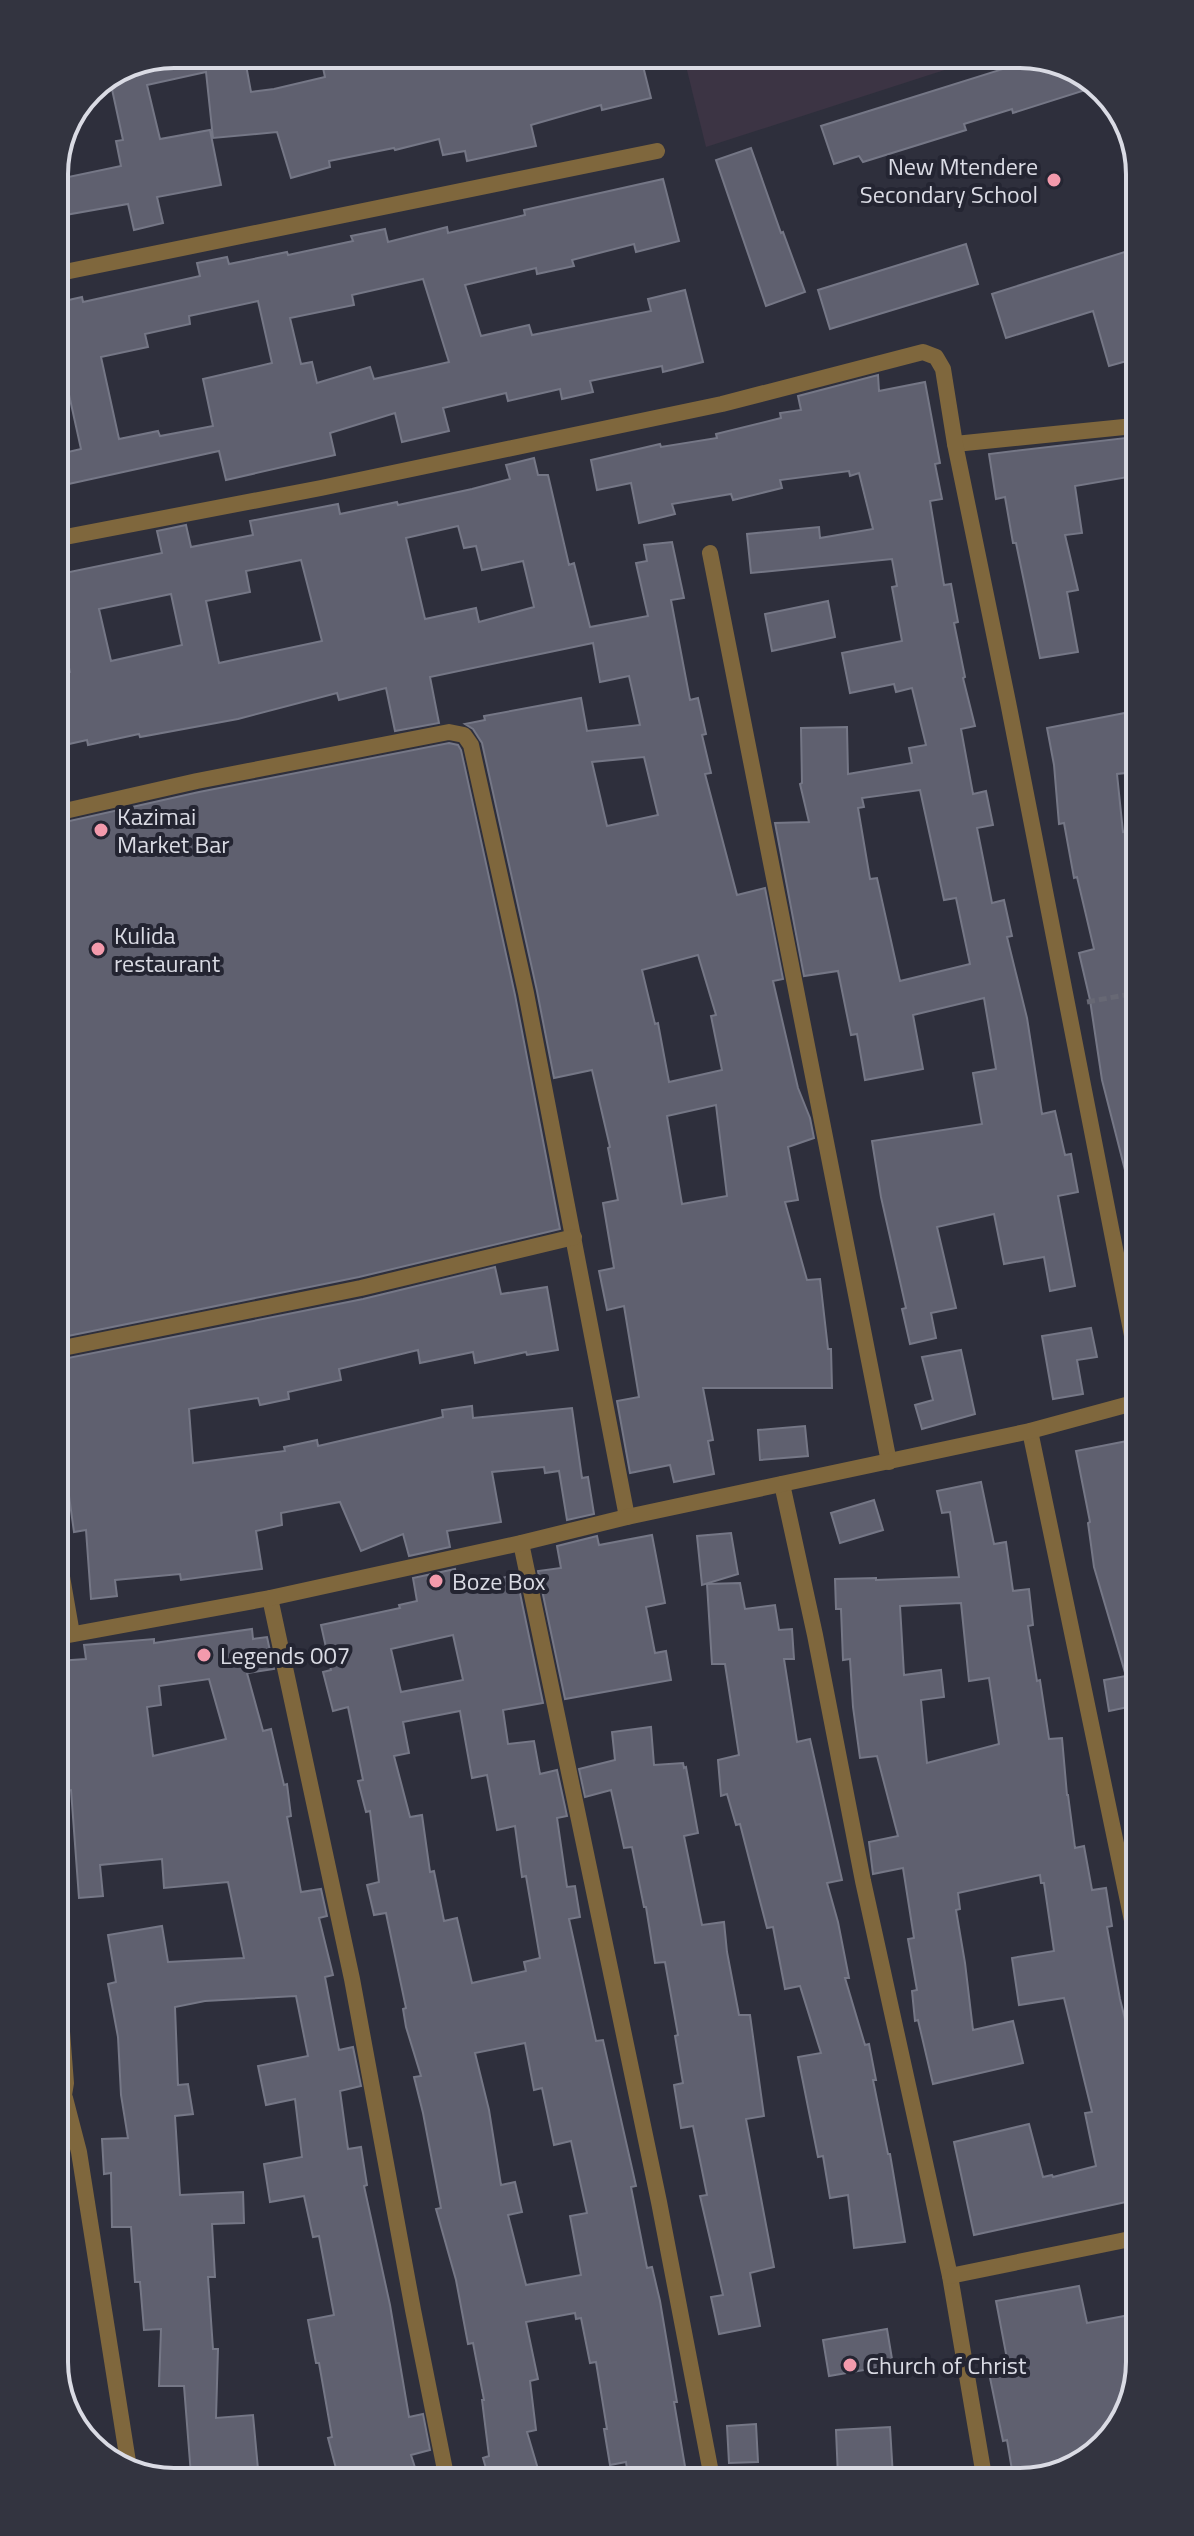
<svg xmlns="http://www.w3.org/2000/svg" width="1194" height="2536" viewBox="0 0 1194 2536" font-family="'Titillium Web',sans-serif">
	<style>
		.education { fill: #3c3444 }
		.building { fill: #5f606f; stroke: #757786; stroke-width: 2; fill-rule: evenodd }
		.lines { fill: none; stroke-linecap: round; stroke-linejoin: round }
		.path { stroke: #676874; stroke-width: 5; stroke-dasharray: 8 4; stroke-linecap: butt }
		.street { stroke: #7f673d; stroke-width: 16 }
		.poi-dot { fill: #f39aac; stroke: #242532; stroke-width: 3 }
		.labels { text-anchor: middle; dominant-baseline: central; stroke-width: 8; stroke-linejoin: round; paint-order: stroke }
		.poi-label { font-size: 24px; fill: #dadbe4; stroke: #242532; text-anchor: start }
		.rim { fill: none; stroke: #dadbe4; stroke-width: 4 }
	</style>
	<rect width="100%" height="100%" fill="#2e2f3c"/>
	<!-- education -->
	<path class="education" d="M683 54H994L706 147Z"/>
	<!-- building -->
	<g class="building">
		<path d="M174 54H244L251 92 274 89 325 77 320 54H580L581 59 602 54H640L651 98 602 110 601 105 531 125 536 146 467 161 465 151 443 155 439 139 395 150 394 148 329 161 330 167 291 178 277 132 213 138 206 72 147 85 160 139 210 130 221 185 157 197 163 223 134 230 128 204 54 217V180L121 166 116 141 123 140 110 80Z"/>
		<path d="M1038 58 1093 79 1098 86 1013 113 1012 109 964 124 966 130 863 162 859 156 834 164 821 126Z"/>
		<path d="M751 148 781 233 783 232 805 292 766 306 716 160Z"/>
		<path d="M663 179 679 241 636 252 634 244 572 260 574 266 537 274 536 268 465 285 481 336 529 325 532 335 651 311 648 299 685 290 703 362 663 372 662 366 590 381 593 392 562 399 560 389 508 401 506 393 443 408 449 431 402 442 395 413 330 433 335 455 226 480 219 451 55 487V455L81 449 64 372 58 373 55 356V303L82 297 83 302 200 276 197 263 227 257 229 264 287 252 288 255 353 241 351 236 385 229 388 242 447 227 448 233 525 215 524 210ZM423 279 449 362 374 379 370 367 317 383 312 362 301 364 290 318 354 305 352 295ZM258 301 272 363 203 379 213 426 160 436 158 431 119 439 101 357 148 347 145 334 190 324 189 316Z"/>
		<path d="M966 244 978 284 830 329 818 290Z"/>
		<path d="M1134 249V359L1109 366 1093 311 1006 338 992 294Z"/>
		<path d="M878 375 879 391 925 382 940 463 935 464 942 499 930 501 944 585 951 584 958 622 954 623 965 677 963 678 975 726 961 729 973 794 986 791 993 825 977 828 992 903 1004 900 1012 936 1007 937 1027 1018 1042 1114 1055 1111 1065 1155 1071 1154 1078 1192 1058 1196 1075 1286 1050 1291 1044 1257 1004 1264 994 1214 937 1227 956 1308 931 1313 936 1338 910 1344 902 1309 906 1308 881 1197 872 1141 982 1124 973 1073 996 1069 984 998 913 1015 923 1069 865 1080 857 1034 851 1035 838 971 804 976 775 823 809 822 800 784 802 783 801 728 847 727 848 774 912 763 909 748 926 745 912 688 896 692 894 684 850 693 842 653 902 641 892 587 897 586 892 559 751 573 747 534 819 527 820 538 873 529 859 473 850 476 849 471 780 480 782 488 733 500 731 494 672 504 675 514 639 523 631 483 597 490 591 460 660 444 661 447 717 438 716 434 781 418 780 413 801 410 798 396ZM920 790 944 900 956 898 970 964 900 981 877 878 870 879 858 808 864 807 862 798Z"/>
		<path d="M1134 437V476L1075 486 1082 533 1065 535 1078 590 1067 592 1078 652 1040 658 1016 543H1013L1005 497 996 499 989 454Z"/>
		<path d="M534 458 538 475H548L569 565 574 563 590 627 648 616 636 563 647 561 644 545 672 542 684 598 671 600 690 700 698 698 706 734 702 735 711 773 705 774 737 895 765 888 783 979 773 981 798 1088 810 1118 814 1138 788 1147 798 1200 785 1202 807 1280 820 1279 828 1349H831L832 1388H703L713 1440 708 1441 714 1474 674 1482 670 1465 630 1473 617 1401 639 1397 624 1306 607 1310 599 1271 614 1268 603 1203 618 1200 608 1148 610 1147 592 1070 554 1078 537 991 482 743 473 729 465 724 485 720 484 716 581 698 587 731 640 725 629 676 600 682 593 643 430 677 439 723 395 731 386 688 339 700 337 693 238 719 140 737 139 734 88 745 87 740 56 747V675L70 672 55 603V575L162 553 157 531 186 525 191 547 253 535 250 521 338 504 340 514 397 502 398 505 472 489 510 479 506 465ZM458 526 464 548 476 546 482 570 523 561 534 607 479 622 476 608 425 619 406 538ZM301 560 322 641 219 663 206 601 250 592 246 571ZM171 594 182 645 111 661 99 609ZM644 757 658 815 607 826 592 762ZM698 955 716 1015 711 1016 722 1070 669 1082 658 1023 655 1024 642 970ZM716 1105 727 1196 682 1204 667 1116Z"/>
		<path d="M828 601 835 637 772 651 765 614Z"/>
		<path d="M1135 711V772L1117 774 1123 832 1136 830 1137 1177 1127 1178 1102 1080 1090 1000 1079 953 1094 949 1077 877 1074 878 1064 823 1059 824 1054 765 1047 728Z"/>
		<path d="M449 743 458 745 461 750 515 995 560 1229 359 1277 58 1338 56 824 199 792Z"/>
		<path d="M495 1267 501 1294 547 1287 558 1350 527 1355 526 1352 475 1363 473 1352 420 1363 418 1350 339 1369 341 1380 288 1392 289 1399 260 1405 258 1398 194 1408 189 1409 193 1463 285 1451 284 1447 317 1440 318 1446 443 1417 442 1410 472 1406 473 1418 572 1408 582 1478 588 1477 594 1514 567 1520 559 1471 545 1473 544 1467 492 1472 501 1522 447 1531 450 1547 409 1556 403 1534 361 1551 340 1502 281 1513 282 1525 256 1531 262 1569 181 1580 180 1574 115 1580 117 1596 91 1599 86 1530 74 1532 65 1467H61L58 1453V1426L63 1425 58 1395V1360L363 1299Z"/>
		<path d="M1091 1328 1097 1357 1077 1360 1083 1394 1053 1399 1042 1336Z"/>
		<path d="M961 1350 975 1414 922 1429 915 1405 933 1400 922 1357Z"/>
		<path d="M805 1426 808 1456 760 1460 758 1430Z"/>
		<path d="M1137 1439V1480L1132 1481 1138 1520V1705L1109 1711 1104 1680 1126 1676 1094 1567 1088 1523 1090 1522 1076 1451Z"/>
		<path d="M981 1482 994 1544 1006 1542 1013 1591 1029 1589 1033 1625 1028 1626 1037 1681 1040 1680 1049 1739 1062 1738 1067 1795H1068L1075 1848 1084 1846 1092 1890 1106 1888 1112 1926 1107 1927 1120 1999 1131 2043 1136 2042 1139 2056 1140 2199 974 2235 954 2142 1029 2124 1043 2177 1052 2175 1053 2177 1096 2166 1085 2113 1092 2112 1064 1998 1019 2005 1012 1958 1054 1951 1044 1883H1041L1040 1875 958 1893 960 1909 956 1910 965 1963 973 2030 1013 2021 1023 2063 933 2084 918 2020 915 2021 912 1991 917 1990 908 1939 914 1938 903 1868 873 1874 869 1842 898 1836 877 1756 860 1758 853 1707 850 1659 843 1660 841 1609H836L835 1579 876 1578V1580L959 1577 950 1512 942 1513 937 1491ZM961 1603 969 1681 989 1678 999 1744 927 1763 921 1700 944 1697 941 1670 904 1675 900 1606Z"/>
		<path d="M874 1500 883 1530 840 1543 831 1513Z"/>
		<path d="M731 1533 738 1574 702 1585 697 1536Z"/>
		<path d="M652 1535 665 1603 646 1607 655 1653 666 1651 671 1680 565 1699 538 1571 561 1568 557 1546 597 1536 599 1545Z"/>
		<path d="M455 1569 459 1590 516 1574 543 1703 503 1710 508 1744 534 1741 540 1774 557 1770 567 1816 557 1818 567 1887 575 1886 580 1917 569 1919 596 2041 603 2040 636 2186 631 2187 647 2268 652 2267 660 2301 677 2402H674L687 2478H628L626 2462 610 2465 604 2429H607L596 2362 590 2363 581 2318 576 2319 575 2313 526 2322 538 2379 530 2381 536 2430 527 2432 541 2479H489L483 2458 489 2456 482 2400H484L473 2343 468 2344 456 2280 436 2209 441 2208 423 2113 414 2077 421 2076 406 2027 403 2009 406 2008 386 1913 374 1915 367 1885 379 1882 370 1811 366 1812 358 1781 363 1780 348 1707 333 1711 323 1672 331 1670 321 1625 400 1608 399 1605 417 1601 413 1578ZM453 1635 463 1680 401 1692 391 1649ZM460 1711 472 1778 487 1775 497 1830 515 1826 522 1877 526 1876 540 1958 524 1962 526 1971 472 1983 457 1918 444 1921 434 1871 430 1872 422 1815 410 1817 394 1756 409 1753 403 1722ZM525 2043 534 2090 542 2088 554 2145 571 2141 587 2213 570 2216 581 2275 526 2285 508 2215 522 2212 515 2182 501 2185 489 2110 475 2053Z"/>
		<path d="M740 1583 745 1609 775 1605 779 1630 792 1629 794 1659H784L797 1742 810 1739 842 1880 827 1883 838 1922 849 1978H845L865 2045 869 2044 876 2080H873L888 2154H890L905 2242 854 2248 848 2195 830 2198 823 2156 818 2157 798 2057 821 2053 800 1986 785 1989 773 1927 767 1928 740 1824 736 1825 727 1794 721 1796 718 1760 739 1755 725 1664H712L707 1584Z"/>
		<path d="M252 1629 253 1639 267 1637 274 1669 247 1673 263 1731 271 1729 284 1785 287 1784 291 1816 287 1817 301 1892 321 1889 327 1916 319 1918 333 1975 325 1977 339 2050 353 2047 361 2086 340 2091 348 2149 361 2147 367 2185 364 2186 390 2305 409 2417 423 2414 430 2450 411 2455 419 2480H339L328 2438 332 2437 319 2363H316L308 2320 334 2315 319 2236 313 2237 304 2196 270 2202 264 2164 302 2157 295 2099 266 2105 258 2066 308 2056 296 1996 205 2001 175 2007 178 2085 188 2084 193 2114 175 2116 180 2195 243 2192 244 2223 212 2224 215 2277H208L213 2349H218L216 2418 253 2415 258 2469 191 2475 184 2386H159L161 2329 144 2330 140 2282H135L131 2227H112L111 2173 104 2174 102 2139 128 2138 121 2095 118 2037 108 1984 116 1982 108 1935 162 1926 168 1962 244 1958 228 1882 164 1888 162 1859 100 1865 103 1896 79 1898 71 1790 63 1791 59 1755 58 1661 86 1659 84 1645 154 1639V1643ZM209 1679 226 1739 153 1756 147 1707 161 1705 159 1686Z"/>
		<path d="M651 1727 654 1765 683 1763 684 1768 686 1767 698 1833 684 1836 702 1925 724 1922 727 1952 739 2015H750L764 2116 746 2119 774 2267 750 2273 760 2326 719 2334 711 2297 723 2295 700 2196 707 2195 693 2126 681 2128 674 2085 683 2083 675 2036 678 2035 665 1962 655 1963 646 1907H644L632 1847 624 1848 611 1790 585 1797 579 1769 615 1760 612 1732Z"/>
		<path d="M1079 2286 1087 2323 1140 2313V2363L1120 2429 1059 2475 1013 2476 1007 2440 1003 2441 988 2368 1008 2364 996 2301Z"/>
		<path d="M887 2329 893 2365 829 2376 823 2340Z"/>
		<path d="M756 2424 758 2462 729 2463 727 2426Z"/>
		<path d="M890 2427 893 2477H838L836 2430Z"/>
	</g>
	<g class="lines">
		<!-- path -->
		<path class="path" d="M1087 1002 1136 993"/>
		<!-- street -->
		<g class="street">
			<path d="M55 274 657 151"/>
			<path d="M955 444 1134 426"/>
			<path d="M55 539 321 488 722 404 923 352 936 357 943 369 955 444 1008 702 1137 1361"/>
			<path d="M710 553 889 1462"/>
			<path d="M56 813 197 781 449 732 464 735 471 745 526 993 627 1517"/>
			<path d="M58 1349 361 1288 574 1237"/>
			<path d="M1030 1431 1139 1954"/>
			<path d="M782 1484 815 1635 863 1881 950 2276 984 2476"/>
			<path d="M521 1543 659 2202 712 2478"/>
			<path d="M58 1554 72 1634"/>
			<path d="M270 1598 352 1979 413 2310 447 2480"/>
			<path d="M58 1637 270 1598 521 1543 627 1517 1030 1431 1137 1402"/>
			<path d="M59 1993 66 2083 62 2107"/>
			<path d="M65 2098 79 2152 129 2468"/>
			<path d="M950 2276 1140 2237"/>
		</g>
	</g>
	<!-- markers -->
	<g class="poi-dot">
		<circle cx="1054" cy="180" r="8"/>
		<circle cx="101" cy="830" r="8"/>
		<circle cx="98" cy="949" r="8"/>
		<circle cx="436" cy="1581" r="8"/>
		<circle cx="204" cy="1655" r="8"/>
		<circle cx="850" cy="2365" r="8"/>
	</g>
	<g class="labels">
		<!-- poi labels -->
		<g class="poi-label">
			<text x="1038" y="166" text-anchor="end">New Mtendere<tspan x="1038" dy="28">Secondary School</tspan></text>
			<text x="117" y="816">Kazimai<tspan x="117" dy="28">Market Bar</tspan></text>
			<text x="114" y="935">Kulida<tspan x="114" dy="28">restaurant</tspan></text>
			<text x="452" y="1581">Boze Box</text>
			<text x="220" y="1655">Legends 007</text>
			<text x="866" y="2365">Church of Christ</text>
		</g>
	</g>
	<!-- crop -->
	<path d="M0 0H1194V2536H0ZM174 68H1020A106 106 0 0 1 1126 174V2362A106 106 0 0 1 1020 2468H174A106 106 0 0 1 68 2362V174A106 106 0 0 1 174 68Z" fill="#333440" fill-rule="evenodd"/>
	<path class="rim" d="M174 68H1020A106 106 0 0 1 1126 174V2362A106 106 0 0 1 1020 2468H174A106 106 0 0 1 68 2362V174A106 106 0 0 1 174 68Z"/>
</svg>
